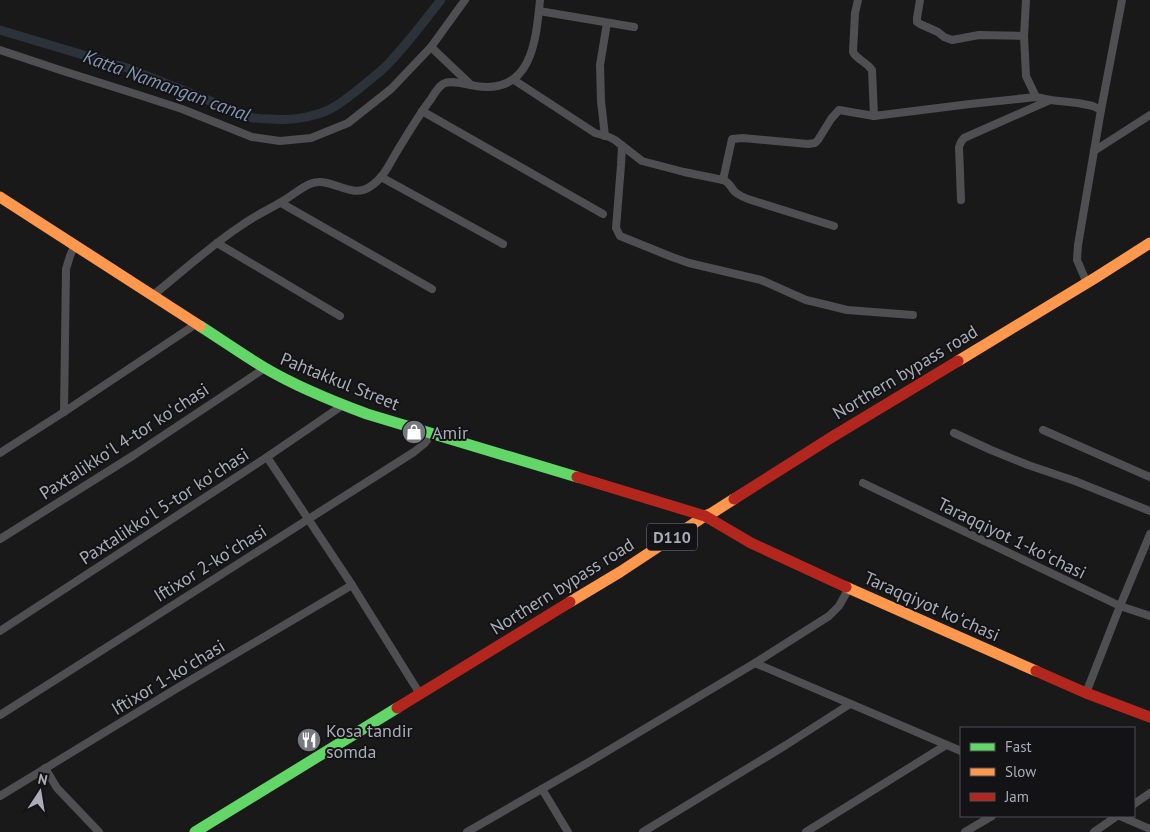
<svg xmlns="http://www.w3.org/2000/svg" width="1150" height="832" viewBox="0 0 1150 832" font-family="'PT Sans',sans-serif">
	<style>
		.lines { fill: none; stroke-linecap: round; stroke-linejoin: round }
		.canal { stroke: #2c323a; stroke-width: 9 }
		.street { stroke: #4f4f52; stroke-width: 8 }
		.fast { stroke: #63d668; stroke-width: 11 }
		.slow { stroke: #ff974d; stroke-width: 11 }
		.jam { stroke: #b3261e; stroke-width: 11 }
		.labels { text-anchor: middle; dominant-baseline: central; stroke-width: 4; stroke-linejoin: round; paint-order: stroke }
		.shield { fill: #131315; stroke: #7d7f88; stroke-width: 1 }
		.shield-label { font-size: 16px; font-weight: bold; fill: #aaadb9 }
		.street-label { font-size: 18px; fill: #aaadb9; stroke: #131315 }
		.poi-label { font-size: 18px; fill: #aaadb9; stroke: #131315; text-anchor: start }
		.water-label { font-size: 19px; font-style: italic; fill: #8395b3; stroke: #131315 }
	</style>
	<rect width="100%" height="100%" fill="#191919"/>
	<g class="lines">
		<!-- canal -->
		<path class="canal" d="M0 30 127 68 253 118C274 120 294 121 314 115 332 111 346 99 360 88 370 79 381 72 389 63 408 43 424 21 441 0"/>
		<!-- street -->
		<g class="street">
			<path d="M858 0 855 13 853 52C858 61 866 61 872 70L874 116"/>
			<path d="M920 0 917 18V22L920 24 938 32 944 37 952 40 979 35 1024 36"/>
			<path d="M1026 0 1024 36 1026 76 1036 97"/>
			<path d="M539 11 634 27"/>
			<path d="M431 47 471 85"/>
			<path d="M0 50 60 70 139 95 182 109 252 137 280 141 311 138 348 123 391 89 431 47 465 0"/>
			<path d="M514 80 595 133 609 137 615 140 642 161 684 172 723 180C730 182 730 187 735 192 740 196 745 198 751 200L834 226"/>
			<path d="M422 111 603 214"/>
			<path d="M605 136 601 101 600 65 607 23"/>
			<path d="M622 146 621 165 616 228 620 236 672 257 689 263 761 280 806 300 827 305 847 310 913 315"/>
			<path d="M1094 151 1150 115"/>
			<path d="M381 177 503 244"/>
			<path d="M723 180 732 139 743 138 808 144 815 143 818 140 831 119 839 110 874 116 970 104 1036 97 1050 100 1078 103 1093 106 1101 110"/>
			<path d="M961 200 959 147 961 142 964 138 1050 100"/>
			<path d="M281 203 432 289"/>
			<path d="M217 243 340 316"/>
			<path d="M1087 283 1077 260 1078 245 1101 110 1122 0"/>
			<path d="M152 296C182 272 210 246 242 225 254 216 268 210 281 202 291 197 300 188 310 184 331 175 351 201 371 186 383 178 389 165 396 153 407 135 418 116 431 99 434 94 438 87 443 84 452 79 467 85 476 86 532 95 536 40 540 0"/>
			<path d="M64 412 66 269 70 256 75 244"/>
			<path d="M1043 430 1150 477"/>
			<path d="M954 433 991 450 1028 465 1075 481 1150 511"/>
			<path d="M0 453 64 412 196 324"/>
			<path d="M267 457 352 585 420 694"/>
			<path d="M863 483 1120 606 1150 616"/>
			<path d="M0 539 134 455 265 368"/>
			<path d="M0 631 267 457 343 405"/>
			<path d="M755 663 961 751"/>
			<path d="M1086 693 1120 606 1150 534"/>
			<path d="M0 715 414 452 424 444 432 434"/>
			<path d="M45 768 57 788 99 832"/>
			<path d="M542 789 568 832"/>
			<path d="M0 796 179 687 352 585"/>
			<path d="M1134 804 1150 793"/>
			<path d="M1120 816 1150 829"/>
			<path d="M467 832 589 762 755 663 829 616 839 606 849 588"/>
			<path d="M643 832 786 745 850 704"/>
			<path d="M806 832 946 745"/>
			<path d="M965 832 992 816"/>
			<path d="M1094 832 1117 816"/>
		</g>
		<!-- fast -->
		<g class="fast">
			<path d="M200 326C222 340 243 355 265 368 297 387 332 401 367 414L577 477"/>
			<path d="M195 832 397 708"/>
		</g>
		<!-- slow -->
		<g class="slow">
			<path d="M0 197 200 326"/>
			<path d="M958 361 1095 278 1150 243"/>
			<path d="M846 587 1036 671"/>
			<path d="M570 602 620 572 705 516 712 513 734 499"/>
		</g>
		<!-- jam -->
		<g class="jam">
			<path d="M577 477 705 516 751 543 846 587"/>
			<path d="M734 499 832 437 958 361"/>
			<path d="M1036 671 1086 693 1150 717"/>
			<path d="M397 708 570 602"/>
		</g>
	</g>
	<!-- icons -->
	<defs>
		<g id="shop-disc" transform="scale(1.25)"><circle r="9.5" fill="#777981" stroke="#131315"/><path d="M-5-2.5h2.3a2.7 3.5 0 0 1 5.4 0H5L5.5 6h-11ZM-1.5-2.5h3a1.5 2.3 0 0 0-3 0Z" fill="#fff"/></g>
		<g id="restaurant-disc" transform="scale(1.25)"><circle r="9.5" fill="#777981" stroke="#131315"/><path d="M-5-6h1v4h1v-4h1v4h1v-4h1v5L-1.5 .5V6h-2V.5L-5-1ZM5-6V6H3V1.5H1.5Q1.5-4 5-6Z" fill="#fff"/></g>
	</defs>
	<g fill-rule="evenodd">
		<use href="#shop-disc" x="414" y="432"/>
		<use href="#restaurant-disc" x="309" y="740"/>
	</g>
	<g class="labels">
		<!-- shield labels -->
		<rect class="shield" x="647" y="523.5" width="50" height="27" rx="4"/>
		<g class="shield-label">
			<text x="672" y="537">D110</text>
		</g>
		<!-- street labels -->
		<g class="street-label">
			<text transform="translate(905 372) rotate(-31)">Northern bypass road</text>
			<text transform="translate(340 381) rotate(22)">Pahtakkul Street</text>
			<text transform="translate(124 441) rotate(-33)">Paxtalikkoʻl 4-tor koʻchasi</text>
			<text transform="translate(164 506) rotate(-33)">Paxtalikkoʻl 5-tor koʻchasi</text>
			<text transform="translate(1012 538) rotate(26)">Taraqqiyot 1-koʻchasi</text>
			<text transform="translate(210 563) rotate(-32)">Iftixor 2-koʻchasi</text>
			<text transform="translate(562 586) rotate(-32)">Northern bypass road</text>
			<text transform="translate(932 606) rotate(24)">Taraqqiyot koʻchasi</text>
			<text transform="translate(168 677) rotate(-31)">Iftixor 1-koʻchasi</text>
		</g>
		<!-- poi labels -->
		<g class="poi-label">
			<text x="432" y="432">Amir</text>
			<text x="326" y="730">Kosa tandir<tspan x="326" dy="21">somda</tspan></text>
		</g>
		<!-- water labels -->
		<g class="water-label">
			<text transform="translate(167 85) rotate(20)">Katta Namangan canal</text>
		</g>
	</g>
	<!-- legend -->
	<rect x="960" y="727" width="175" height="90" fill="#131315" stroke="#4f5157"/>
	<rect x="970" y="743" width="25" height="8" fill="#63d668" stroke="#4f5157"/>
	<text x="1005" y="752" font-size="15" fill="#aaadb9">Fast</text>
	<rect x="970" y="768" width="25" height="8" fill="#ff974d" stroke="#4f5157"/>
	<text x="1005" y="777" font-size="15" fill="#aaadb9">Slow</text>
	<rect x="970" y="793" width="25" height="8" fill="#b3261e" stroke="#4f5157"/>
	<text x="1005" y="802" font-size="15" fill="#aaadb9">Jam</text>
	<!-- north arrow -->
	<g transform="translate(40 792) rotate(12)" stroke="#131315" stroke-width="4" paint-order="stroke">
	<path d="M0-4L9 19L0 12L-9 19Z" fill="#aaadb9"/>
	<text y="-8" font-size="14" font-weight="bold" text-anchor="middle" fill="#aaadb9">N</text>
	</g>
</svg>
